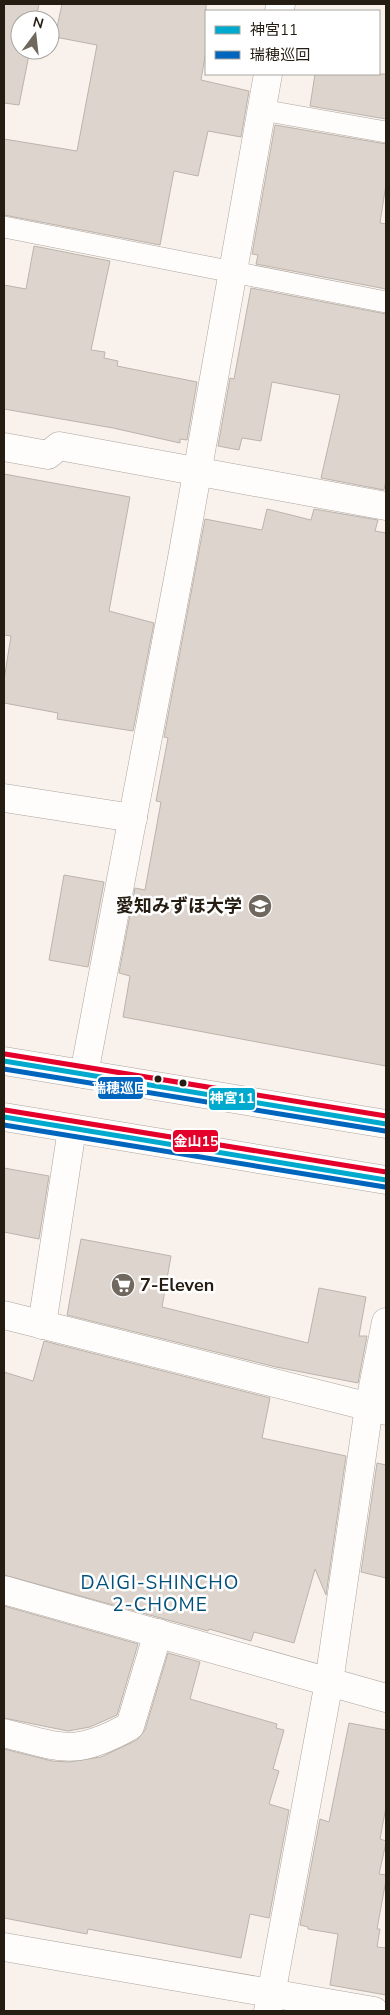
<svg xmlns="http://www.w3.org/2000/svg" width="390" height="2015" viewBox="0 0 390 2015" font-family="'Nunito Sans','Noto Sans JP',sans-serif">
	<style>
		.building { fill: #ddd5cd; stroke: #bcb4ac }
		.lines { fill: none; stroke-linecap: round; stroke-linejoin: round }
		.service-casing { stroke: #ada49d; stroke-width: 22 }
		.minor-casing { stroke: #ada49d; stroke-width: 29 }
		.tertiary-casing { stroke: #ada49d; stroke-width: 29 }
		.service { stroke: #fefdfc; stroke-width: 21 }
		.minor { stroke: #fefdfc; stroke-width: 28 }
		.tertiary { stroke: #fefdfc; stroke-width: 28 }
		.bus-1-casing { stroke: #fff; stroke-width: 9 }
		.bus-2-casing { stroke: #fff; stroke-width: 9 }
		.bus-3-casing { stroke: #fff; stroke-width: 9 }
		.bus-1 { stroke: #00a9ce; stroke-width: 5 }
		.bus-2 { stroke: #0065bd; stroke-width: 5 }
		.bus-3 { stroke: #e4002b; stroke-width: 5 }
		.bus-dot { fill: #261d12; stroke: #fff; stroke-width: 2 }
		.labels { text-anchor: middle; dominant-baseline: central; stroke-width: 5; stroke-linejoin: round; paint-order: stroke }
		.poi-label { font-size: 18px; font-weight: bold; fill: #261d12; stroke: #fff; text-anchor: end }
		.neighbourhood-label { font-size: 19px; letter-spacing: 1px; fill: #014f7c; stroke: #fff }
		.line-badge { stroke: #fff; stroke-width: 2 }
		.badge-label { font-size: 14px; text-anchor: middle; font-weight: bold; fill: #fff }
	</style>
	<rect width="100%" height="100%" fill="#f9f2ec"/>
	<!-- building -->
	<g class="building">
		<path d="M4 4H39L36 20H20V50H30L19 105 4 103Z"/>
		<path d="M62 4H206V51L201 80 249 91 241 137 208 131 198 176 174 171 160 245 4 215V139L77 151 97 45 55 37Z"/>
		<path d="M315 74H386V119L310 106Z"/>
		<path d="M275 125 386 144V184L380 223 386 224V289L256 264 258 255 252 254Z"/>
		<path d="M34 246 110 261 91 350 105 352 104 358 118 361 117 366 197 382 187 440 180 439V443L113 428 4 409V285L26 289Z"/>
		<path d="M251 288 386 314V480L384 490 321 478 340 395 272 382 261 441 242 438 239 450 218 446 230 378 234 379Z"/>
		<path d="M4 474 130 497 109 611 154 623 133 731 57 719 58 713 4 703V680L11 636 4 635Z"/>
		<path d="M267 509 311 520 314 509 378 520 375 531 386 533V1066L123 1017 130 976 119 973 135 888 145 890 161 802 156 801 168 738 164 737 205 519 262 530Z"/>
		<path d="M64 875 104 882 88 967 49 960Z"/>
		<path d="M4 1168 49 1176 39 1239 4 1232Z"/>
		<path d="M81 1239 171 1256 162 1307 308 1343 319 1288 366 1297 359 1336H367L358 1383 276 1367 67 1315Z"/>
		<path d="M44 1341 270 1398 262 1438 346 1456 326 1595 315 1569 294 1643 254 1632 251 1641 209 1629 208 1631 4 1575V1372L33 1381Z"/>
		<path d="M377 1463 386 1465V1578L361 1572Z"/>
		<path d="M4 1606 138 1644 117 1715 90 1727 68 1731 4 1718Z"/>
		<path d="M168 1653 200 1662 190 1699 277 1724 276 1728 284 1730 273 1769 279 1771 269 1804 289 1810 269 1918 250 1914 241 1958 88 1929 87 1934 4 1918V1749L52 1761 69 1762 101 1757 137 1740 145 1730Z"/>
		<path d="M349 1723 386 1730V1807L380 1839 386 1841V1843L379 1874 386 1875V1880L377 1929H380L377 1947 386 1948V1995L330 1985 338 1934 308 1929V1927L300 1925 320 1819 329 1822Z"/>
	</g>
	<g class="lines">
		<!-- service casing -->
		<g class="service-casing">
			<g id="service">
				<path d="M262 110 386 132"/>
				<path d="M4 227 386 302"/>
			</g>
		</g>
		<!-- minor casing -->
		<g class="minor-casing">
			<g id="minor">
				<path d="M279 11 281 4"/>
				<path d="M4 447 48 455 59 446 386 506"/>
				<path d="M4 798 133 818"/>
				<path d="M84 1074 182 558 268 74"/>
				<path d="M4 1315 386 1411"/>
				<path d="M42 1325 72 1129"/>
				<path d="M4 1590 386 1698"/>
				<path d="M4 1733C62 1748 75 1757 130 1726L158 1633"/>
				<path d="M4 1947 374 2011"/>
				<path d="M268 2011 329 1682 369 1407 386 1322"/>
			</g>
		</g>
		<!-- tertiary casing -->
		<g class="tertiary-casing">
			<g id="tertiary">
				<path d="M4 1061 386 1124"/>
				<path d="M4 1117 386 1180"/>
			</g>
		</g>
		<!-- service -->
		<use href="#service" class="service"/>
		<!-- minor -->
		<use href="#minor" class="minor"/>
		<!-- tertiary -->
		<use href="#tertiary" class="tertiary"/>
		<!-- bus-1 casing -->
		<g class="bus-1-casing">
			<g id="bus-1">
				<path d="M4 1061 386 1124"/>
				<path d="M4 1117 386 1180"/>
			</g>
		</g>
		<!-- bus-2 casing -->
		<g class="bus-2-casing">
			<g id="bus-2">
				<path d="M4 1069 385 1131"/>
				<path d="M4 1125 385 1187"/>
			</g>
		</g>
		<!-- bus-3 casing -->
		<g class="bus-3-casing">
			<g id="bus-3">
				<path d="M5 1054 386 1116"/>
				<path d="M5 1110 386 1172"/>
			</g>
		</g>
		<!-- bus-1 -->
		<use href="#bus-1" class="bus-1"/>
		<!-- bus-2 -->
		<use href="#bus-2" class="bus-2"/>
		<!-- bus-3 -->
		<use href="#bus-3" class="bus-3"/>
	</g>
	<!-- icons -->
	<defs>
		<g id="university-disc" transform="scale(1.25)"><circle r="9.5" fill="#70685e" stroke="#fff"/><path d="M0-5L7-2L0 1L-7-2ZM-4 1L0 2.5L4 1V4Q0 6-4 4Z" fill="#fff"/></g>
		<g id="supermarket-disc" transform="scale(1.25)"><circle r="9.5" fill="#70685e" stroke="#fff"/><path d="M-6-5.5h2.5l.6 2H6L4.5 2H-2.5L-4.4-4H-6ZM-1.5 3.2a1.3 1.3 0 1 0 .1 0ZM3 3.2a1.3 1.3 0 1 0 .1 0Z" fill="#fff"/></g>
	</defs>
	<g fill-rule="evenodd">
		<use href="#university-disc" x="260" y="906"/>
		<use href="#supermarket-disc" x="123" y="1285"/>
	</g>
	<!-- markers -->
	<g class="bus-dot">
		<circle cx="158" cy="1079" r="4.5"/>
		<circle cx="183" cy="1083" r="4.5"/>
	</g>
	<g class="labels">
		<!-- poi labels -->
		<g class="poi-label">
			<text x="242" y="906">愛知みずほ大学</text>
			<text x="140" y="1285" text-anchor="start">7-Eleven</text>
		</g>
		<!-- neighbourhood labels -->
		<g class="neighbourhood-label">
			<text x="160" y="1583">DAIGI-SHINCHO<tspan x="160" dy="22">2-CHOME</tspan></text>
		</g>
	</g>
	<g class="line-badge">
		<rect x="97" y="1076" width="47" height="24" rx="5" fill="#0065bd"/>
		<rect x="208" y="1087" width="48" height="24" rx="5" fill="#00a9ce"/>
		<rect x="172" y="1129" width="47" height="24" rx="5" fill="#e4002b"/>
	</g>
	<g class="badge-label">
		<text x="120" y="1093">瑞穂巡回</text>
		<text x="232" y="1103">神宮11</text>
		<text x="196" y="1146">金山15</text>
	</g>
	<!-- border -->
	<rect width="390" height="2015" fill="none" stroke="#261d12" stroke-width="10"/>
	<!-- legend -->
	<rect x="205" y="10" width="175" height="65" fill="#ffffff" stroke="#a8a5a0"/>
	<rect x="215" y="26" width="25" height="8" fill="#00a9ce" stroke="#a8a5a0"/>
	<text x="250" y="35" font-size="15" fill="#261d12">神宮11</text>
	<rect x="215" y="51" width="25" height="8" fill="#0065bd" stroke="#a8a5a0"/>
	<text x="250" y="60" font-size="15" fill="#261d12">瑞穂巡回</text>
	<!-- north arrow -->
	<g transform="translate(35 35) rotate(15)"><circle r="24" fill="#ffffff" stroke="#a8a5a0"/>
	<path d="M0-4L9 19L0 12L-9 19Z" fill="#70685e"/>
	<text y="-8" font-size="14" font-weight="bold" text-anchor="middle" fill="#261d12">N</text>
	</g>
</svg>
